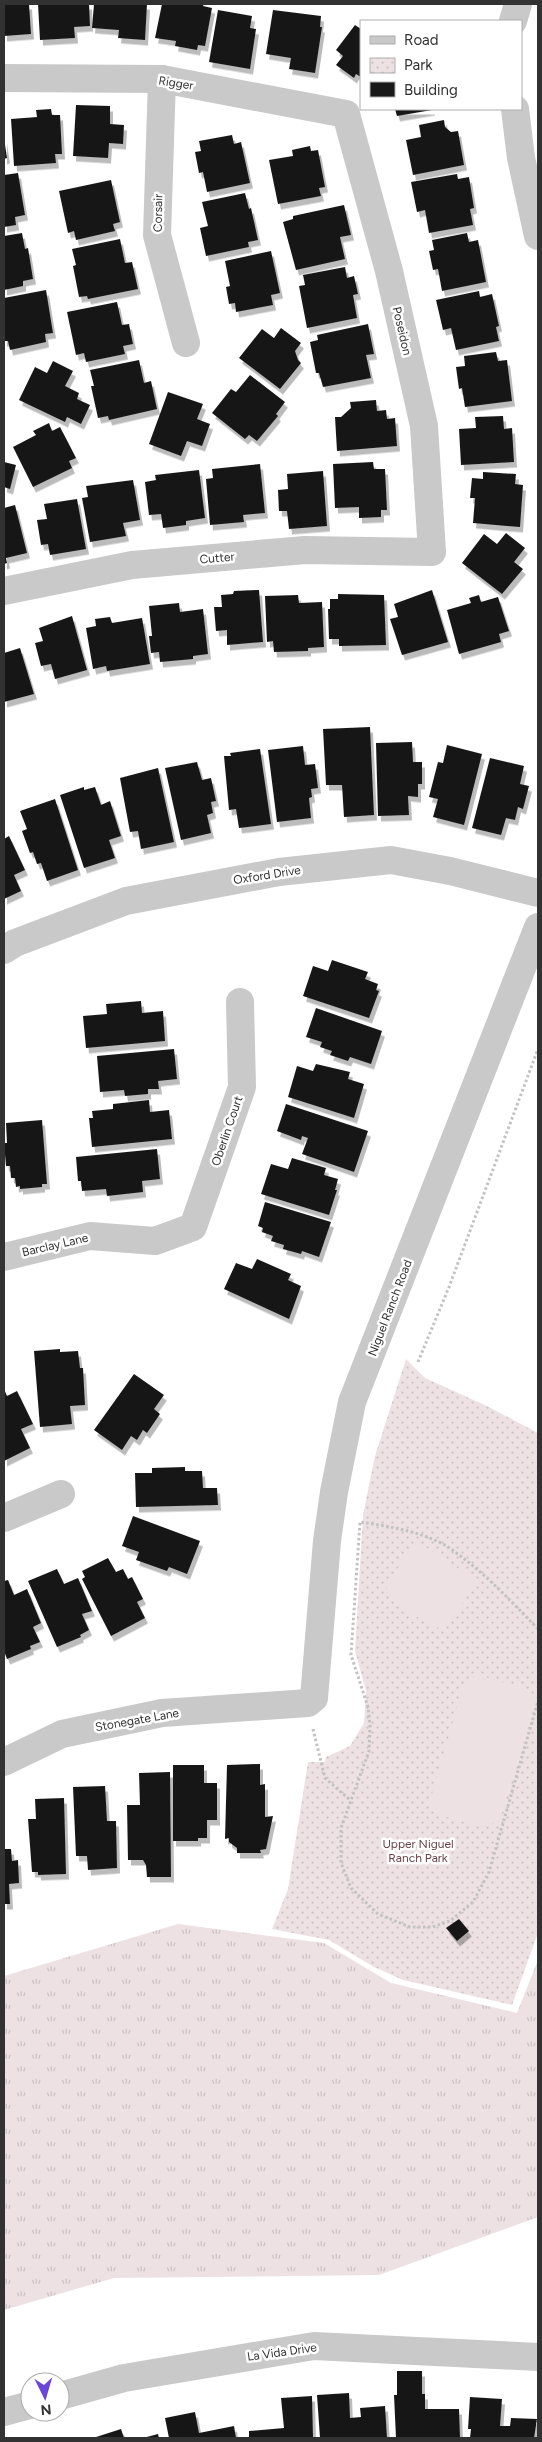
<svg xmlns="http://www.w3.org/2000/svg" width="542" height="2442" viewBox="0 0 542 2442" font-family="Figtree,sans-serif">
	<style>
		.grass { fill: url(#grass-tufts) }
		.park { fill: url(#park-dots) }
		.garden { fill: #ede1e4 }
		.building { fill: #191919; filter: url(#shadow) }
		.lines { fill: none; stroke-linecap: round; stroke-linejoin: round }
		.path { stroke: #c2c2c2; stroke-width: 3; stroke-dasharray: 2.5 2.5; stroke-linecap: butt }
		.minor { stroke: #c9c9c9; stroke-width: 28 }
		.labels { text-anchor: middle; dominant-baseline: central; stroke-width: 5; stroke-linejoin: round; paint-order: stroke }
		.street-label { font-size: 12px; fill: #323232; stroke: #fff }
		.park-label { font-size: 12px; fill: #6a4247; stroke: #fff }
	</style>
	<defs>
		<pattern id="grass-tufts" width="24" height="20" patternUnits="userSpaceOnUse" patternTransform="scale(1.25)"><rect width="24" height="20" fill="#ede1e4"/><path d="M3 7l-1-3M5 7V3M7 7l1-3M15 17l-1-3M17 17v-4M19 17l1-3" fill="none" stroke="#ccc2c4"/></pattern>
		<pattern id="park-dots" width="8" height="8" patternUnits="userSpaceOnUse" patternTransform="scale(1.25)"><rect width="8" height="8" fill="#ede1e4"/><path d="M2 2h.1M6 6h.1" fill="none" stroke="#ccc2c4" stroke-width="1.8" stroke-linecap="round"/></pattern>
		<filter id="shadow"><feDropShadow dx="3" dy="5.5" stdDeviation="0" flood-color="#0004"/></filter>
	</defs>
	<rect width="100%" height="100%" fill="#fff"/>
	<!-- grass -->
	<path class="grass" d="M178 1924 324 1943 391 1983 517 2013 538 1960V2217L379 2275 114 2278 4 2310V1976Z"/>
	<!-- park -->
	<path class="park" d="M406 1359 425 1378 487 1406 538 1433V1933L512 2005 403 1980 374 1967 329 1940 272 1929 288 1889 308 1762H325L326 1757 350 1746 364 1723 366 1691 355 1651 363 1515 375 1456Z"/>
	<!-- garden -->
	<g class="garden">
		<path d="M415 1540 476 1580C467 1595 455 1626 435 1628L395 1603 386 1592 387 1586Z"/>
		<path d="M478 1675 530 1690 536 1701 500 1819 485 1828 440 1815 430 1801 464 1683Z"/>
	</g>
	<!-- building -->
	<g class="building">
		<path d="M4 4H29L31 34 4 36Z"/>
		<path d="M38 4H89L90 26 74 27 75 38 40 40Z"/>
		<path d="M94 4H147L145 40 118 38 119 30 92 28Z"/>
		<path d="M162 4H204L203 6 212 8 205 46 198 45 197 50 175 46 176 41 155 38Z"/>
		<path d="M218 10 252 16 250 28 256 29 250 69 209 62Z"/>
		<path d="M273 10 321 16 320 27H322L315 73 289 69 291 58 266 54Z"/>
		<path d="M355 25 361 29V77L356 74 354 78 336 65 343 56 336 50Z"/>
		<path d="M76 105 110 106V124L124 125 123 144 109 143 108 158 73 156Z"/>
		<path d="M51 109 52 115H60L62 154H55L56 163 14 166 11 119 37 117 36 110Z"/>
		<path d="M395 109H432V110L397 116Z"/>
		<path d="M444 120 445 127 451 132 458 131 464 165 413 175 406 140 421 137 419 125Z"/>
		<path d="M232 135 234 144 241 142 250 183 207 192 203 172 199 173 195 152 201 151 199 141Z"/>
		<path d="M4 138 7 158 4 159Z"/>
		<path d="M310 146 311 151 318 150 325 187 319 188 321 196 278 204 269 160 293 156 292 150Z"/>
		<path d="M18 173 25 215 15 217 16 225 4 227V175Z"/>
		<path d="M457 174 458 179 469 177 474 208 470 209 473 225 429 233 425 210 417 212 411 182Z"/>
		<path d="M111 180 120 222 113 224 115 231 76 240 74 231 68 233 59 191Z"/>
		<path d="M245 193 249 209 251 208 258 240 248 242 249 247 206 256 200 228 208 226 202 202Z"/>
		<path d="M344 205 351 235 340 237 345 259 296 270 283 222 293 219V216Z"/>
		<path d="M22 233 25 249 28 248 33 279 23 281V286L4 290V236Z"/>
		<path d="M467 233 469 242 478 240 486 282 442 291 438 269 433 270 429 251 434 250 432 240Z"/>
		<path d="M120 239 125 263 132 262 138 289 88 299 87 296 79 297 73 266 76 265 72 249Z"/>
		<path d="M271 251 280 293 271 295 273 305 236 312 235 303 229 304 226 287 230 286 225 261Z"/>
		<path d="M345 267 347 278 354 276 358 294 353 295 357 318 307 328 299 286 305 285 303 275Z"/>
		<path d="M46 290 53 333 45 334 46 342 10 350 8 341H4V298Z"/>
		<path d="M479 291 480 297 492 294 499 326 496 327 499 341 456 350 451 328 443 330 436 300Z"/>
		<path d="M117 302 122 325 129 324 133 344 123 346 125 354 86 362 84 353 76 355 67 312Z"/>
		<path d="M368 324 374 354 366 355 371 378 323 387 319 373H316L310 342 318 340 317 335Z"/>
		<path d="M281 328 301 343 295 351 298 360 301 363 280 389 239 358 262 329 274 338Z"/>
		<path d="M496 352 498 361 507 360 512 401 465 407 462 388 459 389 456 367 465 366 464 356Z"/>
		<path d="M139 360 144 383 151 381 157 409 109 420 108 416 98 418 91 386H94L90 370Z"/>
		<path d="M53 361 73 371 65 386 79 393 77 399 90 405 81 424 67 417 65 422 19 400 35 367 47 373Z"/>
		<path d="M250 375 285 402 276 414 278 416 257 441 249 435 245 439 212 413 231 389 236 392Z"/>
		<path d="M168 392 203 404 197 419 210 424 202 446 187 441 181 456 149 444Z"/>
		<path d="M376 400 377 411 386 410 387 419 395 418 397 446 337 451 335 417H341L351 408 350 402Z"/>
		<path d="M503 416 504 429 512 428 514 462 461 465 459 429 476 428 475 417Z"/>
		<path d="M49 423 52 431 60 427 76 458 69 461 72 468 33 487 13 447 36 435 33 431Z"/>
		<path d="M4 462 16 465 10 489 4 487Z"/>
		<path d="M373 462 374 469H385L387 510H381V517L359 518V507L335 508 333 464Z"/>
		<path d="M260 464 265 513 243 515 244 522 210 525 206 479 213 478 212 469Z"/>
		<path d="M199 470 205 518 186 521V525L163 528 161 514 149 515 145 482 156 480 155 475Z"/>
		<path d="M323 471 327 526 289 529 287 511H279L278 490 288 489 287 474Z"/>
		<path d="M483 472 516 474 515 484 523 485 520 527 473 523 475 498H470L472 478 483 479Z"/>
		<path d="M133 480 140 520 123 523 126 536 90 542 82 498 88 497 86 486Z"/>
		<path d="M77 499 86 549 50 555 48 544 41 545 37 520 47 519 44 504Z"/>
		<path d="M15 505 27 553 6 558 7 563 4 564V508Z"/>
		<path d="M506 533 525 548 514 562 523 569 502 594 462 563 484 534 497 544Z"/>
		<path d="M259 590 263 642 227 645V630L216 631 214 607H222L221 595 233 594 234 591Z"/>
		<path d="M432 590 448 642 402 655 390 619 398 617 394 604Z"/>
		<path d="M338 594 384 595 386 645 339 646V639H329L328 609H330V599H338Z"/>
		<path d="M298 595 299 603 322 602 324 647 308 648V651L274 652 273 641 267 642 265 596Z"/>
		<path d="M479 595 481 602 498 597 509 631 499 634 501 642 459 654 447 610 471 603 469 598Z"/>
		<path d="M179 603 180 612 203 609 208 654 193 656V659L160 662 159 652 151 653 149 636H152L149 606Z"/>
		<path d="M72 616 87 670 55 679 51 664 41 666 35 643 43 641 39 628Z"/>
		<path d="M110 617 112 623 142 618 150 664 107 671 106 666 93 669 86 628 96 626 95 619Z"/>
		<path d="M20 648 34 694 4 702V653Z"/>
		<path d="M370 727 374 815 344 817 342 785H326L323 729Z"/>
		<path d="M412 742 413 762H422V784H418V797L408 796 409 815 378 816 376 743Z"/>
		<path d="M447 745 482 754 464 825 433 817 438 799 429 797 438 762 443 763Z"/>
		<path d="M303 746 305 765 315 764 318 788 311 789 312 797 309 798 311 818 277 822 268 750Z"/>
		<path d="M260 749 271 824 239 828 236 809 229 810 224 756H231L230 753Z"/>
		<path d="M490 758 524 766 520 784 529 786 523 809 518 807 515 820 506 818 501 835 472 828Z"/>
		<path d="M197 762 202 780 211 778 216 801 211 802 213 813 207 815 211 833 181 840 165 768Z"/>
		<path d="M158 768 174 842 141 849 138 831 130 832 120 778Z"/>
		<path d="M84 787V790L95 787 101 805 110 801 121 836 109 840 115 858 84 868 60 795Z"/>
		<path d="M55 799 78 870 47 881 41 863 37 864 33 852 30 853 22 831 27 829 20 811Z"/>
		<path d="M9 836 25 870 14 875 21 891 4 899V839Z"/>
		<path d="M332 960 368 972 365 979 378 984 376 990 379 991 369 1018 303 996 313 966 328 971Z"/>
		<path d="M141 1001 142 1013 163 1011 165 1041 86 1048 83 1016 107 1014 106 1004Z"/>
		<path d="M316 1008 382 1031 371 1064 350 1057 348 1061 330 1055 332 1051 320 1047 322 1042 306 1037Z"/>
		<path d="M174 1049 177 1079 158 1081 159 1089H148V1094L125 1096 124 1090 100 1092 97 1056Z"/>
		<path d="M316 1064 350 1072 348 1079 364 1084 354 1118 288 1097 297 1066 313 1071Z"/>
		<path d="M149 1100 150 1112 169 1110 172 1139 92 1147 89 1118H93L92 1111 113 1109V1104Z"/>
		<path d="M286 1104 368 1131 354 1172 302 1154 308 1138 302 1136 301 1140 277 1131Z"/>
		<path d="M42 1120 47 1184H42V1187L20 1189V1186L16 1187 15 1178H11L10 1166H6L4 1143H7L6 1123Z"/>
		<path d="M157 1149 160 1179 142 1181 143 1192 107 1196 106 1189 82 1191 81 1181H78L76 1157Z"/>
		<path d="M292 1158 326 1168 324 1175 338 1179 335 1190H337L329 1215 261 1194 271 1164 288 1169Z"/>
		<path d="M265 1202 331 1222 319 1257 302 1251 301 1254 283 1249 284 1245 271 1241 273 1236 262 1232 263 1228 258 1226Z"/>
		<path d="M257 1259 291 1274 288 1280 301 1286 289 1319 224 1289 236 1263 252 1269Z"/>
		<path d="M60 1349V1352L78 1351 80 1368H83L85 1405 70 1406 72 1424 40 1427 34 1351Z"/>
		<path d="M134 1374 164 1395 154 1409 160 1414 147 1433 143 1430 137 1440 131 1436 122 1450 94 1430Z"/>
		<path d="M4 1389 7 1396 17 1391 33 1424 21 1429 30 1448 4 1461Z"/>
		<path d="M185 1467V1471H202L203 1488H217L218 1505 136 1507 135 1473H152V1468Z"/>
		<path d="M133 1516 200 1541 187 1574 169 1567 167 1571 136 1560 139 1552 122 1546Z"/>
		<path d="M108 1558 116 1572 123 1569 128 1579 132 1577 143 1599 137 1602 145 1618 111 1636 82 1579 85 1577 82 1571Z"/>
		<path d="M57 1569 64 1584 78 1578 92 1611 82 1614 89 1630 80 1635 81 1637 57 1647 28 1581Z"/>
		<path d="M8 1580 14 1595 27 1589 41 1623 33 1627 40 1642 30 1646 31 1649 7 1659 4 1651V1581Z"/>
		<path d="M260 1764V1785L265 1784V1817L273 1816 266 1849 260 1850 261 1853H237V1848L229 1842V1838L225 1839 227 1765Z"/>
		<path d="M173 1765H204V1783H217V1820H207V1838H198V1841H173Z"/>
		<path d="M170 1772 171 1877H147L146 1865 143 1860H128L127 1805H140L139 1773Z"/>
		<path d="M105 1786 107 1821H116L117 1868 88 1870 87 1856H76L73 1787Z"/>
		<path d="M64 1798 66 1874 38 1875V1872H32L28 1819H36L35 1799Z"/>
		<path d="M4 1849H11L12 1861 18 1860 19 1883 9 1884 10 1904H4Z"/>
		<path d="M459 1919 469 1931 457 1941 446 1928Z"/>
		<path d="M397 2371H422V2394H425V2409H459L460 2438H396L394 2395H397Z"/>
		<path d="M349 2393 350 2418 361 2417 360 2408 385 2406 387 2438H320L317 2395Z"/>
		<path d="M312 2396 313 2438H249V2431L284 2428 281 2398Z"/>
		<path d="M470 2397 502 2399 500 2426H510L511 2418 537 2419 534 2438H470L471 2429H468Z"/>
		<path d="M195 2412 199 2433 234 2426 236 2438H169L165 2418Z"/>
		<path d="M121 2429 124 2438H93Z"/>
		<path d="M158 2434 159 2438H143Z"/>
	</g>
	<g class="lines">
		<!-- path -->
		<g class="path">
			<path d="M418 1362 449 1287 538 1049"/>
			<path d="M538 1629C510 1600 482 1570 448 1547 424 1532 388 1526 360 1522L351 1655 368 1707 370 1725 369 1751 341 1828V1863L351 1888 378 1914 410 1927H432L450 1921 473 1902 489 1872 538 1701"/>
			<path d="M313 1729 325 1778 350 1800"/>
		</g>
		<!-- minor -->
		<g class="minor">
			<path d="M513 21 518 4"/>
			<path d="M4 78 162 79 346 114 389 271 424 426 432 552 305 550 132 565 4 591"/>
			<path d="M162 79 157 235 186 343"/>
			<path d="M515 109 521 158 538 236"/>
			<path d="M4 950 15 943 126 901 279 872 391 860 450 871 538 893"/>
			<path d="M4 1257 90 1236 155 1241 193 1227 242 1087 240 1002"/>
			<path d="M4 1518 61 1494"/>
			<path d="M4 1762 62 1734 162 1713 308 1703 314 1698 327 1541 334 1492 352 1402 538 927"/>
			<path d="M60 2396 124 2378 314 2346 538 2357"/>
			<path d="M4 2412 30 2405"/>
		</g>
	</g>
	<g class="labels">
		<!-- street labels -->
		<g class="street-label">
			<text transform="translate(176 83) rotate(9)">Rigger</text>
			<text transform="translate(158 213) rotate(-89)">Corsair</text>
			<text transform="translate(402 331) rotate(77)">Poseidon</text>
			<text transform="translate(217 558) rotate(-5)">Cutter</text>
			<text transform="translate(267 875) rotate(-9)">Oxford Drive</text>
			<text transform="translate(227 1131) rotate(-71)">Oberlin Court</text>
			<text transform="translate(55 1245) rotate(-13)">Barclay Lane</text>
			<text transform="translate(390 1308) rotate(-69)">Niguel Ranch Road</text>
			<text transform="translate(137 1720) rotate(-10)">Stonegate Lane</text>
			<text transform="translate(282 2352) rotate(-8)">La Vida Drive</text>
		</g>
		<!-- park labels -->
		<g class="park-label">
			<text x="418" y="1844">Upper Niguel<tspan x="418" dy="14">Ranch Park</tspan></text>
		</g>
	</g>
	<!-- border -->
	<rect width="542" height="2442" fill="none" stroke="#323232" stroke-width="10"/>
	<!-- legend -->
	<rect x="360" y="20" width="162" height="90" fill="#ffffff" stroke="#adadad"/>
	<rect x="370" y="36" width="25" height="8" fill="#c9c9c9" stroke="#adadad"/>
	<text x="404" y="45" font-size="15" fill="#323232">Road</text>
	<rect x="370" y="58" width="25" height="15" fill="url(#park-dots)" stroke="#adadad"/>
	<text x="404" y="70" font-size="15" fill="#323232">Park</text>
	<rect x="370" y="82" width="25" height="15" fill="#191919" stroke="#adadad"/>
	<text x="404" y="95" font-size="15" fill="#323232">Building</text>
	<!-- north arrow -->
	<g transform="translate(45 2397) rotate(175)"><circle r="24" fill="#ffffff" stroke="#adadad"/>
	<path d="M0-4L9 19L0 12L-9 19Z" fill="#6c46d6"/>
	<text y="-8" font-size="14" font-weight="bold" text-anchor="middle" fill="#323232">N</text>
	</g>
</svg>
